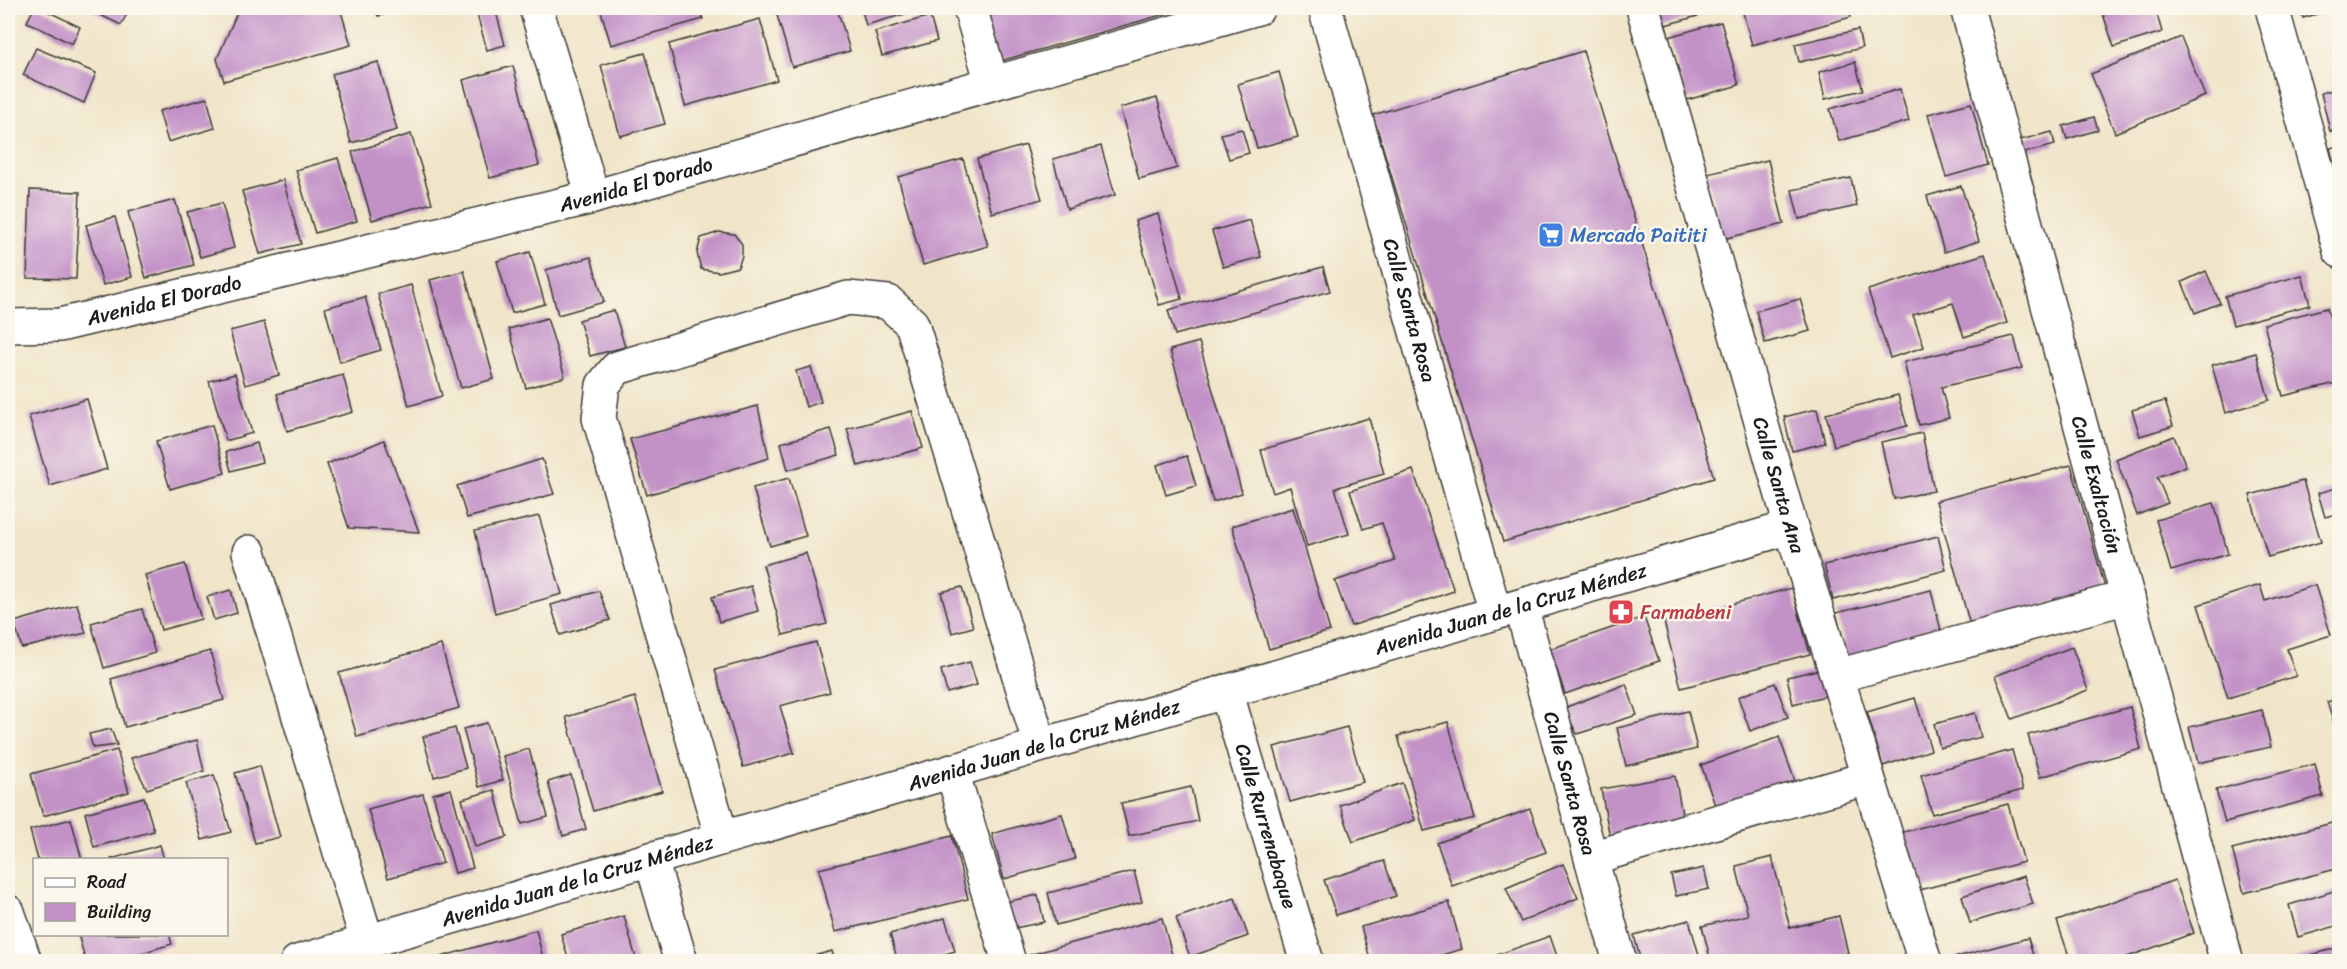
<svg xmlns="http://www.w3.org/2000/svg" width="2347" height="969" viewBox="0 0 2347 969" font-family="Sriracha,sans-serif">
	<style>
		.building { fill: #c292c7 }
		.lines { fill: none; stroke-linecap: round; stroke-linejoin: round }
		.street-casing { stroke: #3c3a36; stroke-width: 36 }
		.street { stroke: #fff; stroke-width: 33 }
		.labels { text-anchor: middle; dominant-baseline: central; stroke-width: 5; stroke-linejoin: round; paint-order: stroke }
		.street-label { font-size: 20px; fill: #1c1c1c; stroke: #fbf7ec }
		.shop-label { font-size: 20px; fill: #366cbe; stroke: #fbf7ec; text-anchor: start }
		.health-label { font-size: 20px; fill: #be3a42; stroke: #fbf7ec; text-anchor: start }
	</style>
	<rect width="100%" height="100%" fill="#fbf7ec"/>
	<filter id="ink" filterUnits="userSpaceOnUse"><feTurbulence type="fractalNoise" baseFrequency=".0167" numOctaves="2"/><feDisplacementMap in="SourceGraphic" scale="12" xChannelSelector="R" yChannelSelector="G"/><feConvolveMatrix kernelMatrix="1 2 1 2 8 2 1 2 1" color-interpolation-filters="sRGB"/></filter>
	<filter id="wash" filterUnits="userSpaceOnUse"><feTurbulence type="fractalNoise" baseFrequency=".008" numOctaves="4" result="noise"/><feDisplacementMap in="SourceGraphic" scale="24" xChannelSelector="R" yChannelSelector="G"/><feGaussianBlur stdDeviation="1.35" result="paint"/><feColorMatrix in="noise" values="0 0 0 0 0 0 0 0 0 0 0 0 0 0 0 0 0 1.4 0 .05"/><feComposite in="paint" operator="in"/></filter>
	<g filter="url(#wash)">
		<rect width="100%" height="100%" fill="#f0e5c9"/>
		<g id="blocks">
			<!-- building -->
			<g class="building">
				<path d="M34 8H41L80 27 72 44 27 22Z"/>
				<path d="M86 8H130L121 25Z"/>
				<path d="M239 8H340L351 45 224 81 217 59Z"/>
				<path d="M376 8H409L378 16Z"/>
				<path d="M488 8H495L505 45 487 50 476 11Z"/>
				<path d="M600 8H699L703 19 611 45Z"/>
				<path d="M775 8H837L850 51 792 67Z"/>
				<path d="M861 8H919V10L866 25Z"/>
				<path d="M1017 8H1186L997 62 984 17Z"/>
				<path d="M1653 8H1727L1658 27Z"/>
				<path d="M1765 8H1848L1851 17 1752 45 1743 13Z"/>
				<path d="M2101 8H2155L2162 32 2114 47Z"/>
				<path d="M2300 8H2337L2303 18Z"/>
				<path d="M930 16 937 41 882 56 875 32Z"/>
				<path d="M760 19 777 80 685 106 669 44Z"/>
				<path d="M1721 22 1739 85 1687 100 1668 37Z"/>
				<path d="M1858 30 1862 48 1799 62 1795 44Z"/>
				<path d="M2181 37 2205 96 2115 133 2091 74Z"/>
				<path d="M36 48 96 73 84 103 23 75Z"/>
				<path d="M1583 51 1714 478 1503 542 1373 115Z"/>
				<path d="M645 53 665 124 620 136 601 65Z"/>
				<path d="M378 62 397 130 351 143 332 74Z"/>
				<path d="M1855 62 1863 90 1825 99 1819 72Z"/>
				<path d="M513 66 539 165 490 178 463 80Z"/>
				<path d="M1279 72 1298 137 1257 148 1238 84Z"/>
				<path d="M2340 88V129L2330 131 2321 93Z"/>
				<path d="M1900 89 1909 121 1839 141 1830 109Z"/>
				<path d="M207 98 215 128 168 142 159 111Z"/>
				<path d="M1157 98 1177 168 1139 179 1120 108Z"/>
				<path d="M1971 103 1988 165 1946 177 1928 114Z"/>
				<path d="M2094 117 2098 130 2067 139 2063 126Z"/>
				<path d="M1242 129 1249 153 1229 159 1221 134Z"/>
				<path d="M2052 132 2055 145 2020 154 2016 141Z"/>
				<path d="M411 134 432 203 372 220 352 152Z"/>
				<path d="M1026 145 1042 199 992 213 977 159Z"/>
				<path d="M1101 146 1115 195 1067 209 1053 159Z"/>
				<path d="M2340 146V185H2339L2330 148Z"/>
				<path d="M338 158 357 221 315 233 296 170Z"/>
				<path d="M963 159 988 246 923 265 898 177Z"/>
				<path d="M1768 160 1784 224 1723 239 1707 174Z"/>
				<path d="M1851 178 1857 206 1799 219 1792 190Z"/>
				<path d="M283 180 301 244 260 254 242 191Z"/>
				<path d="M1961 186 1979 241 1944 252 1927 196Z"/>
				<path d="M30 190 80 192 76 279 27 278Z"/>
				<path d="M175 200 194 265 146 278 128 212Z"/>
				<path d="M222 203 234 248 200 257 187 212Z"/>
				<path d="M1158 214 1182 299 1159 305 1135 221Z"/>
				<path d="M115 217 132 277 103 285 86 225Z"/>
				<path d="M1250 220 1261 257 1223 267 1212 231Z"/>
				<path d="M719 232 734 234 742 244V256L738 267 719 272 701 269 697 253 701 238Z"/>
				<path d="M530 252 545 304 512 313 497 261Z"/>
				<path d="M1985 254 2007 323 1964 337 1953 303 1913 315 1924 347 1890 358 1868 290Z"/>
				<path d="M591 257 604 302 558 315 546 270Z"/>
				<path d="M1323 267 1330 291 1175 335 1168 310Z"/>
				<path d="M464 271 494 379 461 388 430 280Z"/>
				<path d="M2206 271 2220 303 2195 313 2182 282Z"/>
				<path d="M2302 275 2310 305 2233 325 2225 296Z"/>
				<path d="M411 285 442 396 409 406 378 294Z"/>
				<path d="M365 297 381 350 340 362 325 308Z"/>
				<path d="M1800 299 1810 331 1765 343 1756 311Z"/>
				<path d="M2327 308 2340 354V382L2283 396 2264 324Z"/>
				<path d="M614 310 625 347 590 356 579 320Z"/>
				<path d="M547 318 565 377 526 388 509 329Z"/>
				<path d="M264 322 279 375 245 385 230 331Z"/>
				<path d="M2014 336 2022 368 1941 387 1949 418 1919 425 1904 362Z"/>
				<path d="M1199 342 1242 493 1213 502 1170 350Z"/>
				<path d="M2256 353 2269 400 2225 413 2212 365Z"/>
				<path d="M811 367 821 402 806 407 796 371Z"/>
				<path d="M235 374 252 433 226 441 209 381Z"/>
				<path d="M343 375 353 412 287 431 277 394Z"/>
				<path d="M1898 395 1907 426 1834 446 1826 414Z"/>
				<path d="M87 399 107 469 50 486 29 416Z"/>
				<path d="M2165 401 2173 426 2140 436 2132 410Z"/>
				<path d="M758 406 769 458 647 495 630 439Z"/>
				<path d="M1817 409 1825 443 1792 451 1784 417Z"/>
				<path d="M912 411 923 448 858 466 847 429Z"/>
				<path d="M1369 418 1384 474 1335 488 1349 534 1307 546 1290 487 1273 493 1261 450Z"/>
				<path d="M212 425 225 473 170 489 156 441Z"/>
				<path d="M831 429 839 455 788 470 781 443Z"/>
				<path d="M1922 433 1934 491 1894 499 1881 442Z"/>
				<path d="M2174 436 2186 466 2157 477 2168 503 2137 515 2116 459Z"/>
				<path d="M384 440 419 532 349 528 327 464Z"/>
				<path d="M257 443 262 462 231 471 226 452Z"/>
				<path d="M1187 456 1196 486 1166 495 1157 465Z"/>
				<path d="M542 459 554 494 467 518 457 486Z"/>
				<path d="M2071 465 2105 588 1970 625 1936 501Z"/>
				<path d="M1413 470 1454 591 1351 626 1335 581 1395 561 1382 523 1363 529 1350 491Z"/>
				<path d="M789 478 806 536 770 546 753 488Z"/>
				<path d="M2303 481 2321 542 2268 557 2250 495Z"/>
				<path d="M2340 487V513L2325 517 2318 493Z"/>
				<path d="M2214 503 2228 554 2171 571 2156 520Z"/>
				<path d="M1293 508 1330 631 1269 649 1232 526Z"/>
				<path d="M539 516 562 594 495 613 475 531Z"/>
				<path d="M1938 536 1946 570 1833 600 1824 565Z"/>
				<path d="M806 553 827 624 783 635 763 565Z"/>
				<path d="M185 564 201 619 161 630 145 575Z"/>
				<path d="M2260 585 2265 601 2315 585 2331 635 2287 649 2296 676 2228 698 2198 605Z"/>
				<path d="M751 586 758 611 719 622 712 597Z"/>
				<path d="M962 587 973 627 952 633 941 592Z"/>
				<path d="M1792 588 1810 654 1681 688 1664 622Z"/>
				<path d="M231 590 237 613 214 620 207 597Z"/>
				<path d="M1931 590 1942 635 1848 658 1836 613Z"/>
				<path d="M599 591 610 620 560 635 551 605Z"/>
				<path d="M77 604 86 633 22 648 14 622Z"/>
				<path d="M142 609 155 653 104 668 91 623Z"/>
				<path d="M1644 617 1659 661 1565 694 1550 649Z"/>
				<path d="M816 642 830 692 780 706 794 753 743 767 715 670Z"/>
				<path d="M441 645 459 708 357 737 339 673Z"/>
				<path d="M2072 647 2088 690 2012 719 1995 676Z"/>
				<path d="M210 651 224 700 125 727 111 679Z"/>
				<path d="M970 662 977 685 947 693 941 670Z"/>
				<path d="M1822 669 1829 695 1793 704 1787 677Z"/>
				<path d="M1775 683 1788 717 1750 731 1738 697Z"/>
				<path d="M1626 684 1637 715 1577 734 1564 708Z"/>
				<path d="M635 697 662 791 593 811 566 717Z"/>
				<path d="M1915 698 1931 750 1883 766 1867 712Z"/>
				<path d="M2340 698V740H2339L2327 702Z"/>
				<path d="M2130 707 2141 749 2040 777 2028 735Z"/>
				<path d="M2262 710 2271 747 2198 763 2189 727Z"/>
				<path d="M1688 711 1697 749 1626 766 1617 728Z"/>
				<path d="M1975 713 1981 737 1940 748 1934 724Z"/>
				<path d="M1448 722 1475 818 1424 831 1398 736Z"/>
				<path d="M487 723 503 780 479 787 463 729Z"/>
				<path d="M1347 727 1363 782 1290 802 1274 747Z"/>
				<path d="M455 728 466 768 434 777 423 737Z"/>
				<path d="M111 729 117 745 93 748 89 734Z"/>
				<path d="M1779 737 1795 781 1716 808 1701 765Z"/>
				<path d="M197 740 204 771 147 789 131 758Z"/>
				<path d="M529 749 548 817 522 824 503 756Z"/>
				<path d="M117 750 129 792 43 816 31 774Z"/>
				<path d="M2012 750 2023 790 1932 814 1921 775Z"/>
				<path d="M2315 764 2323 796 2225 822 2216 790Z"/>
				<path d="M260 766 280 837 255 843 235 773Z"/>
				<path d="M214 775 231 832 202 840 186 783Z"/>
				<path d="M571 775 586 829 563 836 548 782Z"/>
				<path d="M1675 776 1684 825 1610 838 1601 789Z"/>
				<path d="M1402 783 1415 820 1353 842 1340 805Z"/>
				<path d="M1191 787 1198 821 1129 836 1121 803Z"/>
				<path d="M451 789 473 868 455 873 433 794Z"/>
				<path d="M494 790 507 837 475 847 462 799Z"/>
				<path d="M423 794 443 863 388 878 368 809Z"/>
				<path d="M144 797 154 831 94 847 85 813Z"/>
				<path d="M2008 804 2024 862 1916 891 1900 833Z"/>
				<path d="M1530 809 1546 852 1452 886 1437 843Z"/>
				<path d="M1062 814 1075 859 1004 879 992 834Z"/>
				<path d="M71 819 82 860H38L30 830Z"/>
				<path d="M2332 823 2340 853V868L2244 893 2232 849Z"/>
				<path d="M952 836 968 899 835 932 819 869Z"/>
				<path d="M160 845 164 860H111V859Z"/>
				<path d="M1772 857 1790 928 1839 916 1848 953 1813 962H1711L1702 926 1748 915 1736 866Z"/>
				<path d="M1384 861 1396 896 1336 915 1324 880Z"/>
				<path d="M1563 864 1578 898 1521 922 1506 888Z"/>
				<path d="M1704 868 1709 889 1676 896 1671 875Z"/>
				<path d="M1134 871 1142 902 1056 925 1048 893Z"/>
				<path d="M2024 876 2033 904 1970 923 1962 896Z"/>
				<path d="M2175 880 2194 933 2127 957 2128 962H2071L2057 921Z"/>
				<path d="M2340 889V925L2298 937 2289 905Z"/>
				<path d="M1038 895 1044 922 1010 929 1005 902Z"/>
				<path d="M1235 898 1248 936 1190 957 1176 918Z"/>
				<path d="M1449 902 1462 949 1418 962H1371L1361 927Z"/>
				<path d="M624 916 637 962H569L561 934Z"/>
				<path d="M945 918 955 951 919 962H898L890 934Z"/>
				<path d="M1162 918 1174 962H1031L1029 955Z"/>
				<path d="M1689 920 1701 962H1641L1634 935Z"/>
				<path d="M536 930 544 962H426V961Z"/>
				<path d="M78 934H169L172 944 110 962H86Z"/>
				<path d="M1550 936 1559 962H1480V961Z"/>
				<path d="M2028 938 2035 962H1953V958Z"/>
				<path d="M2340 947V962H2289V961Z"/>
				<path d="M832 951 835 962H795V961Z"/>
			</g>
		</g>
	</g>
	<g filter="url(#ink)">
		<use href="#blocks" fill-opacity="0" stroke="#3c3a36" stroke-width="1.5"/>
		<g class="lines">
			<!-- street casing -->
			<g class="street-casing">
				<g id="street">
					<path d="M536 8 593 197"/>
					<path d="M970 8 992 83"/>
					<path id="s1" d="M1325 8 1495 613"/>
					<path id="s2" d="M1643 8 1791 527 1925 962"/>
					<path id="s3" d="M1967 8 2227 962"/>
					<path d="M2272 8 2340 251"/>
					<path id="s4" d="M8 326 60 325 593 197 1258 8"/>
					<path d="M249 552 367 941"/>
					<path id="s5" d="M1521 606 1620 962"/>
					<path d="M1837 676 2128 597"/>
					<path id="s6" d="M1226 691 1307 962"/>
					<path d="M952 771 1009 962"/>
					<path d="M722 838 599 418 603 385 617 368 848 298 888 302 912 324 1040 745"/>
					<path d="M1591 858 1868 778"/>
					<path d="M651 859 681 962"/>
					<path d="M8 912 25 962"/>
					<path id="s7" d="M297 962 1791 527"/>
				</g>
			</g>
			<!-- street -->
			<use href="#street" class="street"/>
		</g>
	</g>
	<!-- icons -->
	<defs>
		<g id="supermarket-square" transform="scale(1.35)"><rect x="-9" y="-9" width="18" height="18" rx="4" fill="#3f7fe0" stroke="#fbf7ec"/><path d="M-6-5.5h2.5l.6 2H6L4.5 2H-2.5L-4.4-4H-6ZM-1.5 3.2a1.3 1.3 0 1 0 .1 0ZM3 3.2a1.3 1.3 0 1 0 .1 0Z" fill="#fff"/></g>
		<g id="pharmacy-square" transform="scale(1.35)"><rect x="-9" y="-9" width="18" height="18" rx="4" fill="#e0444e" stroke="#fbf7ec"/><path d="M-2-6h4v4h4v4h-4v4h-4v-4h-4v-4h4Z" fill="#fff"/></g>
	</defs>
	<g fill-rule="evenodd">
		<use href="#supermarket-square" x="1551" y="235"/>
		<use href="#pharmacy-square" x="1621" y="612"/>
	</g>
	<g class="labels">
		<!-- street labels -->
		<g class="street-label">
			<text stroke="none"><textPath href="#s4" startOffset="645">Avenida El Dorado</textPath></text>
			<text stroke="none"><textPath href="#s4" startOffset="159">Avenida El Dorado</textPath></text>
			<text stroke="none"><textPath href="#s1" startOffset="314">Calle Santa Rosa</textPath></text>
			<text stroke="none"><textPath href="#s3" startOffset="494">Calle Exaltación</textPath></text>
			<text stroke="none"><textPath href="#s2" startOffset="496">Calle Santa Ana</textPath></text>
			<text stroke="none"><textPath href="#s7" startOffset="1264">Avenida Juan de la Cruz Méndez</textPath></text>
			<text stroke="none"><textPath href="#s7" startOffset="778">Avenida Juan de la Cruz Méndez</textPath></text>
			<text stroke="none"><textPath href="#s5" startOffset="184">Calle Santa Rosa</textPath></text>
			<text stroke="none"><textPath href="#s6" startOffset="141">Calle Rurrenabaque</textPath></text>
			<text stroke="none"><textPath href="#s7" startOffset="292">Avenida Juan de la Cruz Méndez</textPath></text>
		</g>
		<!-- shop labels -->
		<g class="shop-label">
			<text x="1570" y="235">Mercado Paititi</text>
		</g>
		<!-- health labels -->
		<g class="health-label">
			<text x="1640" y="612">Farmabeni</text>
		</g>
	</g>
	<!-- margin -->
	<rect width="2347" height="969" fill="none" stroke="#fbf7ec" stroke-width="30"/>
	<!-- legend -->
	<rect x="33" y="858" width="195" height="78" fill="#fbf7ec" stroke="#a29f99" stroke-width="1.5"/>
	<rect x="45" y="878" width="30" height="9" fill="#ffffff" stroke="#a29f99" stroke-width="1.5"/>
	<text x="87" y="888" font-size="18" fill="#1c1c1c">Road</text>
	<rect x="45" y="903" width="30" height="18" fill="#c292c7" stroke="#a29f99" stroke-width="1.5"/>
	<text x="87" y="918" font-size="18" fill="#1c1c1c">Building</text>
</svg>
